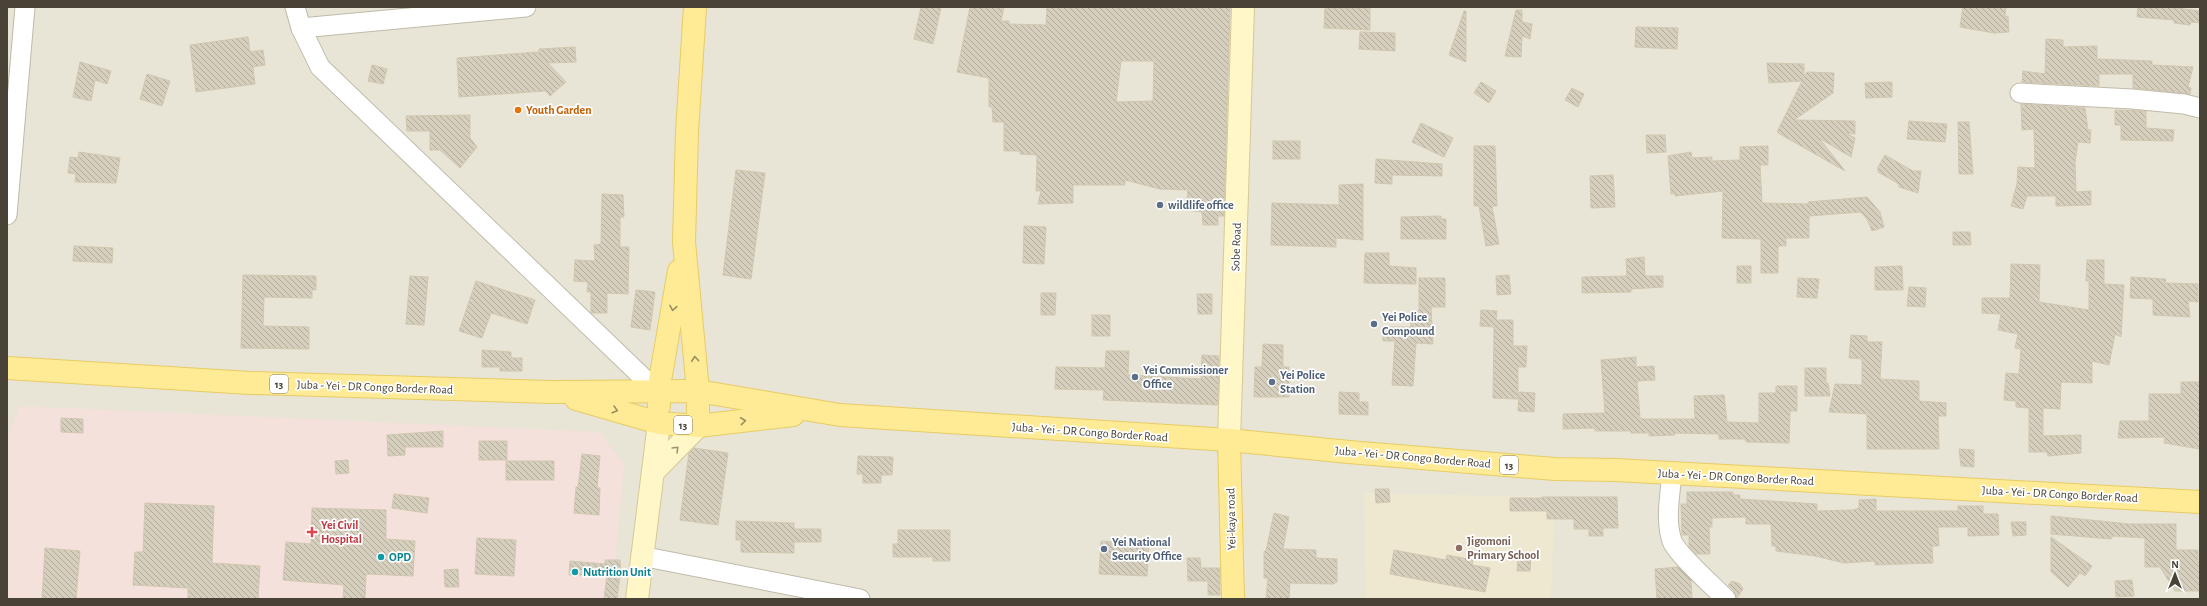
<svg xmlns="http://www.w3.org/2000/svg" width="2207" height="606" viewBox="0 0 2207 606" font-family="'Alegreya Sans',sans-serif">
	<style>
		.residential { fill: #e8e4d6 }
		.education { fill: #eee8d1 }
		.medical { fill: #f5e1db }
		.building { fill: url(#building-back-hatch); stroke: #d1c7b0; fill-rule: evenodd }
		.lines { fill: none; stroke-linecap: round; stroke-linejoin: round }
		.street-casing { stroke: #c0bbaa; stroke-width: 21 }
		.secondary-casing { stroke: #d6ca96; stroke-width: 24 }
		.primary-casing { stroke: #e7cc63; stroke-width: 24 }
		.street { stroke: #fff; stroke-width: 19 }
		.secondary { stroke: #fff7c7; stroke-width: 22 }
		.primary { stroke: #ffeb96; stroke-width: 22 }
		.oneway { stroke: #9a8f61 }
		.oneway2 { stroke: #9a9477 }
		.food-dot { fill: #e8710a; stroke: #fff; stroke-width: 1.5 }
		.service-dot { fill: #5c6f8a; stroke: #fff; stroke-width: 1.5 }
		.health-dot { fill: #e0444e; stroke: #fff; stroke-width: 1.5 }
		.education-dot { fill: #8d6e63; stroke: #fff; stroke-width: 1.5 }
		.culture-dot { fill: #0f9aa8; stroke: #fff; stroke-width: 1.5 }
		.labels { text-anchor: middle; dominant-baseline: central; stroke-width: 3.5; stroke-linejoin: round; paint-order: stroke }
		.shield { fill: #fff; stroke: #7f7b72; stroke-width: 1 }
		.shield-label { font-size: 11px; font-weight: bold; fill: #484336 }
		.food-label { font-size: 12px; font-weight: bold; fill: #c56008; stroke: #fff; text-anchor: start }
		.service-label { font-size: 12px; font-weight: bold; fill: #4e5e75; stroke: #fff; text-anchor: start }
		.street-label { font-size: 12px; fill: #484336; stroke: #fff }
		.health-label { font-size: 12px; font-weight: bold; fill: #be3a42; stroke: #fff; text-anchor: start }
		.education-label { font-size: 12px; font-weight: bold; fill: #785e54; stroke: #fff; text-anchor: start }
		.culture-label { font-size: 12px; font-weight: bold; fill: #0d838f; stroke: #fff; text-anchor: start }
	</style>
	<defs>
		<pattern id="building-back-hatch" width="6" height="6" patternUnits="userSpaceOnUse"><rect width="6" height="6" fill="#d6cfbd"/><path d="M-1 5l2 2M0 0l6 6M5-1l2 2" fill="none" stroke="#b0aa9a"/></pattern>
	</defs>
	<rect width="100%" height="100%" fill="#f4f2e8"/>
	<!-- residential -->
	<rect class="residential" x="7" y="7" width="2193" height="592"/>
	<!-- education -->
	<path class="education" d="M1364 493 1555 497 1551 599H1366Z"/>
	<!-- medical -->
	<path class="medical" d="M20 406 599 432 624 464 612 599H7V439Z"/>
	<!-- building -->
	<g class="building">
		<path d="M921 7H941L933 44 914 39Z"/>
		<path d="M970 7H1004L1001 21H1009V24L1046 25 1047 7H1230L1224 216H1218V225H1203L1202 212 1186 210 1188 190 1160 189 1125 180V185H1073V203L1038 204 1041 191H1036L1037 155 1020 154V151H1004V122H993L992 107H989V78L957 72ZM1121 61H1154L1153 101 1116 102Z"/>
		<path d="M1963 7H2006L2005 17 2008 16 2009 32 1994 33 1960 27Z"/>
		<path d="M2138 7H2170L2200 11V23L2191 22 2190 25 2174 23V20L2137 17Z"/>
		<path d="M1325 8H1370V30L1324 28Z"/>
		<path d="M1516 10H1522V22L1532 24 1530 39 1522 36 1521 57 1505 56Z"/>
		<path d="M1464 11H1466V62L1449 55Z"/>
		<path d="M1636 27 1678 28 1677 49 1635 47Z"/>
		<path d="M1360 32 1395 33V51L1359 49Z"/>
		<path d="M248 37 250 52 263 50 265 65 253 67 255 84 196 92 190 45Z"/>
		<path d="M2046 39 2063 40V47L2097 46V59L2152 61V65L2193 67 2188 87 2191 88 2190 94 2133 88V74H2099V86L2022 82 2023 71 2045 74Z"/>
		<path d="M575 47 576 62 548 63 566 82 550 96 546 91 459 97 457 58 538 52 539 53V49Z"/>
		<path d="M80 62 111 71 107 84 95 80 91 101 73 97Z"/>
		<path d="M1767 63 1804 64V78L1807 72 1834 73 1833 93 1794 120 1855 121V134L1846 133 1855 138 1851 157 1819 138 1845 171 1778 133 1779 130 1777 132 1802 81 1769 83Z"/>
		<path d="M372 65 387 69 383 84 368 81Z"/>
		<path d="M147 74 170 81 162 106 140 99Z"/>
		<path d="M1481 82 1496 91 1489 103 1474 93Z"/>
		<path d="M1892 82V97L1866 98 1865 83Z"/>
		<path d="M1572 88 1584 94 1578 107 1565 100Z"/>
		<path d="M2021 104 2085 108 2088 130H2091L2090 143 2078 142 2075 162 2076 192 2091 191V205L2056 206V196H2027L2023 209 2011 206 2017 184 2018 167 2035 168 2034 129 2022 130Z"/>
		<path d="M2115 110 2146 111V128L2174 130 2173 141 2121 140V125H2115Z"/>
		<path d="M470 115V138L477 147 460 168 440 150H430V131H407L406 116Z"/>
		<path d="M1909 121 1947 124 1945 142 1907 139Z"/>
		<path d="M1958 122H1969L1973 174H1959Z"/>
		<path d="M1421 123 1453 138 1444 157 1412 142Z"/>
		<path d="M1646 135H1665L1666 152 1647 153Z"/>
		<rect x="1273" y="141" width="27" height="18"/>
		<path d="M1474 146H1495L1497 206H1492L1499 244 1486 246 1479 206H1474Z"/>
		<path d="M1768 146V165H1760L1762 203 1809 204 1808 202 1867 197 1880 212 1884 227 1872 231 1867 219 1861 212 1809 216V238H1786V246H1778V273H1761V239L1722 238 1723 191 1675 196V193L1671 194 1668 156 1691 152 1692 158 1712 157V161L1740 160V147Z"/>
		<path d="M79 152 120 158 116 183 75 182 76 174 68 173 70 157 78 158Z"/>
		<path d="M1885 155 1913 171H1921L1918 193 1899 187V184L1878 172V167Z"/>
		<path d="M1376 159 1442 164V176L1392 175V184L1375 183Z"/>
		<path d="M736 170 765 173 751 279 723 275Z"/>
		<path d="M1613 175 1615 207 1591 208 1590 176Z"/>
		<path d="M1363 184V240L1336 238V247L1271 245 1272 203 1339 205V185Z"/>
		<path d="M602 194 623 195 624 217H620V247H629L628 294 607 293V313H591V292H587L588 282 574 281 575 260 595 261 594 245 601 244Z"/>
		<path d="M1441 216V219H1446V239H1401V217Z"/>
		<path d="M1024 226 1046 227 1044 264 1023 263Z"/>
		<path d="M1953 232H1970L1971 245H1953Z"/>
		<path d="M74 246 113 248 112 263 73 261Z"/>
		<path d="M1365 253H1389V266L1416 268V284L1364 283Z"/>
		<path d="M1644 257 1645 276H1663V287L1631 289V292L1582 293V277L1627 276 1626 259Z"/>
		<path d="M2087 260H2104V284L2124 285 2121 337 2115 334 2109 365 2092 361V383L2061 382 2060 409 2043 408V436L2081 435V453L2048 456 2047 452H2029V408L2016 407V401L2004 400 2006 373 2019 374 2021 349 2015 348 2018 334 1998 330 2001 314 1982 313V298H2010L2011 264 2040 265 2039 302 2089 310V281H2086Z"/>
		<rect x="1737" y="266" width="14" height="17"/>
		<path d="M1902 266 1903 290H1875V267Z"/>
		<path d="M243 275 316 276V290H312V298L264 297 263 326 309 327V349L241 348Z"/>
		<path d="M1509 275 1511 294 1497 295 1496 276Z"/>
		<path d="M410 276 428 277 424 325 406 324Z"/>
		<path d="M2131 277 2166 279 2165 283 2198 284V302L2188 301 2190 317 2153 315V299L2130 298Z"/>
		<path d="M1419 278H1445V307H1431L1433 344 1416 343 1413 386 1392 385 1395 341H1383V327H1411L1410 311H1419Z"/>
		<path d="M1798 278 1819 279 1817 298 1797 297Z"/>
		<path d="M476 281 535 300 527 324 491 313 482 338 459 331Z"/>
		<path d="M1909 287 1926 288 1925 307 1907 306Z"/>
		<path d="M636 290 655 292 650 330 631 327Z"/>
		<path d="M1041 293H1056L1055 315H1041Z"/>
		<path d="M1197 294H1212V314H1198Z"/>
		<path d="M1481 310 1497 311 1496 320H1513V346H1527L1526 367H1518V399L1493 398 1494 327 1480 326Z"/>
		<rect x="1092" y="315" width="18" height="21"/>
		<path d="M1851 335 1867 336V342H1882L1880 379 1919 381V401L1946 403V416H1938L1939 449H1867V414L1829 412 1835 384 1862 385V359L1849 358Z"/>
		<path d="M1263 344 1283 345V367H1289V397H1254L1255 367H1262Z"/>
		<path d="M482 350 511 352V358H522V371H500V367H482Z"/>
		<path d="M1106 351H1129L1128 375 1201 379 1202 355 1219 356 1218 405 1103 400 1104 390 1055 389 1056 367 1105 368Z"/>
		<path d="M1636 357V367L1654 366 1655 380 1637 381 1640 418 1644 419H1695L1694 396 1724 395 1727 422 1759 423V393H1776V386H1797V411H1790L1789 443 1746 442 1745 439H1719V434L1675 433V435L1649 436V433H1631V431H1595V428L1563 429V414L1605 413 1601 360Z"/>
		<path d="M1805 368H1826V383H1828L1830 396H1805Z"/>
		<path d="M2181 382H2200V449L2164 443 2165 437 2118 438 2120 421H2149V394H2181Z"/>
		<path d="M1339 392 1359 393V402H1368V415L1339 414Z"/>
		<path d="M1519 392 1535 393 1534 412 1518 411Z"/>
		<path d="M61 418 83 419V433L61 432Z"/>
		<path d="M443 431V447H405V455L388 456 387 435Z"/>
		<rect x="479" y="441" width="28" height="19"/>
		<path d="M694 448 728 453 718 525 680 520 689 453Z"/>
		<path d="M1959 449 1974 450V467L1961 466Z"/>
		<path d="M582 454 600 456 597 488H600L599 515 574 513 576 487H578Z"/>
		<path d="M858 456 893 457 892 475H881V483H863V474H857Z"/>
		<path d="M348 460 349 473 336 474 335 461Z"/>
		<rect x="506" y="461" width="48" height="19"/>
		<path d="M1375 489H1389L1390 502 1376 503Z"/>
		<path d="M1687 492H1733V495H1740V499L1817 504V511L1853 510 1859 508V500L1876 499V511H1958V506H1983V514H1998L1999 535 1968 536V527H1938L1939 546H1932L1933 563 1875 565V561L1844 563 1815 556 1776 551V546H1772L1771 524H1746V517L1712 518V527H1709L1710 554H1696L1689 547V535H1682L1681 504H1687Z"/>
		<path d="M394 494 429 498 427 513 392 508Z"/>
		<path d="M1542 497H1617L1618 528H1603V536H1589V529H1574V519H1547V511H1510V498H1542Z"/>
		<path d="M145 503 214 506 212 563 260 566 258 599H188V588L133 585 135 552H143Z"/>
		<path d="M312 508 386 510V539L415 541 413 576 366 574 365 599H343L344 585 283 580 286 542 311 544Z"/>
		<path d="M1274 513 1289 517 1283 549 1316 550V558L1337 559V582L1333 584 1290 583 1289 599H1266L1268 578H1264V551H1266Z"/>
		<path d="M2051 516 2129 524H2176V550H2198V562H2200V591H2175L2160 567H2145V538L2113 536 2111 539 2051 534Z"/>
		<path d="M736 521 794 523V529H821V542H794V553L741 552V540H736Z"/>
		<path d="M2011 522H2026V535L2013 536Z"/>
		<path d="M898 530H950V561H933V557H893V544H898Z"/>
		<path d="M2051 537 2092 566 2085 576 2080 573 2068 587 2051 572Z"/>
		<path d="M477 538 516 540 514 576 475 574Z"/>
		<path d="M1101 541 1149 544 1147 576 1099 574Z"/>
		<path d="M45 548 80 551 76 599H42Z"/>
		<path d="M1394 550 1446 560 1447 555 1473 560 1472 565 1490 568 1485 592 1390 574Z"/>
		<path d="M1187 558H1200L1201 568H1220V595H1208V581H1188Z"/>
		<path d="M1518 558H1531L1530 571H1517Z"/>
		<path d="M605 560H620L621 575H620L617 599H604L607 575H569L570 561 605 564Z"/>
		<path d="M1678 567 1691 580 1692 599H1657L1655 569Z"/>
		<path d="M458 569 459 587H445L444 570Z"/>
		<path d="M2132 580 2134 596 2116 597 2115 581Z"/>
		<path d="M1732 581 1740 584 1743 589 1737 598 1734 591 1728 585Z"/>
	</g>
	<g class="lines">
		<!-- street casing -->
		<g class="street-casing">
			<g id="street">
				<path d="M295 7 301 28 320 67 658 392"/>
				<path d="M301 28 526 7"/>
				<path d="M2020 93 2132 99 2184 104 2200 108"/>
				<path d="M7 215 25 7"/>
				<path d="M1672 474C1670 495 1665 520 1672 541 1677 554 1715 588 1726 599"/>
				<path d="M641 556 860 599"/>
			</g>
		</g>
		<!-- secondary casing -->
		<g class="secondary-casing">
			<g id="secondary">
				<path d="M1229 440 1243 7"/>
				<path d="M654 471 698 426"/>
				<path d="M637 599 659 423"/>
			</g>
		</g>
		<!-- primary casing -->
		<g class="primary-casing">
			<g id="primary">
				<path d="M695 7 687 132 684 242 698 391V426"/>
				<path d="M7 368 250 383 551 392 698 391 840 415 1229 440 1349 452 1555 469 1616 470 2200 502"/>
				<path d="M576 399 659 423 698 426 793 415"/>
				<path d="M659 406 658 392 679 271"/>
				<path d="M1229 440 1233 599"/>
			</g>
		</g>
		<!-- street -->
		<use href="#street" class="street"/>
		<!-- secondary -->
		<use href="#secondary" class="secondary"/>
		<!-- primary -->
		<use href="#primary" class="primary"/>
	</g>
	<!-- one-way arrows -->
	<defs><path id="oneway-chevron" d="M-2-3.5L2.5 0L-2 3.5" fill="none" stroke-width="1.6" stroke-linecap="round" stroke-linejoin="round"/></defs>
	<g class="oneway">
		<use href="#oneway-chevron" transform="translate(673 308) rotate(100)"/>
		<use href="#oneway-chevron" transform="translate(695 359) rotate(-95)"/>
		<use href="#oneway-chevron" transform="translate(615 410) rotate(16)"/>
		<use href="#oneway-chevron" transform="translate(743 421) rotate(-6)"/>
	</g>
	<use class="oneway2" href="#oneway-chevron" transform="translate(676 449) rotate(-45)"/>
	<!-- markers -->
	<circle class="food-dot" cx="518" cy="110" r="4"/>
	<g class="service-dot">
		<circle cx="1160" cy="205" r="4"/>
		<circle cx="1374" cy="324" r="4"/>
		<circle cx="1135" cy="377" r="4"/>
		<circle cx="1272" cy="382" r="4"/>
		<circle cx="1104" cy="549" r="4"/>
	</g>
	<path class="health-dot" d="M310 526h4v4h4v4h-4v4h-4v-4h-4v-4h4z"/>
	<circle class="education-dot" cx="1459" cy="548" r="4"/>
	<g class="culture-dot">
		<circle cx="381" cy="557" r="4"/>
		<circle cx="575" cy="572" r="4"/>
	</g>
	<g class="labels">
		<!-- shield labels -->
		<g class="shield">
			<rect x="270" y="375" width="18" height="18" rx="3"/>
			<rect x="674" y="416" width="18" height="18" rx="3"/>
			<rect x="1500" y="456" width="18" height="18" rx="3"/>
		</g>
		<g class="shield-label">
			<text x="279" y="384">13</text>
			<text x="683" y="425">13</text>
			<text x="1509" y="465">13</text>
		</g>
		<!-- food labels -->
		<g class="food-label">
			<text x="526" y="110">Youth Garden</text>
		</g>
		<!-- service labels -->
		<g class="service-label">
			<text x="1168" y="205">wildlife office</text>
			<text x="1382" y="317">Yei Police<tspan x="1382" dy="14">Compound</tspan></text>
			<text x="1143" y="370">Yei Commissioner<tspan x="1143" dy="14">Office</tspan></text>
			<text x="1280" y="375">Yei Police<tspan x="1280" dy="14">Station</tspan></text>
			<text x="1112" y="542">Yei National<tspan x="1112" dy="14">Security Office</tspan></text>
		</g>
		<!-- street labels -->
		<g class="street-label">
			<text transform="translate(1236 247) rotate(-88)">Sobe Road</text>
			<text transform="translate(375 387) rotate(2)">Juba - Yei - DR Congo Border Road</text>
			<text transform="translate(1090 432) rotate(4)">Juba - Yei - DR Congo Border Road</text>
			<text transform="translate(1413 457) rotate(5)">Juba - Yei - DR Congo Border Road</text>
			<text transform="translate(1736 477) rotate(3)">Juba - Yei - DR Congo Border Road</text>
			<text transform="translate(2060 494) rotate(3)">Juba - Yei - DR Congo Border Road</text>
			<text transform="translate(1231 519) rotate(-91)">Yei-kaya road</text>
		</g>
		<!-- health labels -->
		<g class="health-label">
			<text x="321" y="525">Yei Civil<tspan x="321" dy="14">Hospital</tspan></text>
		</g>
		<!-- education labels -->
		<g class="education-label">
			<text x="1467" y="541">Jigomoni<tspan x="1467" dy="14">Primary School</tspan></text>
		</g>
		<!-- culture labels -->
		<g class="culture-label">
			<text x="389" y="557">OPD</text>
			<text x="583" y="572">Nutrition Unit</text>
		</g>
	</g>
	<!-- border -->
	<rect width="2207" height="606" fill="none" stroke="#484336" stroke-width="16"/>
	<!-- north arrow -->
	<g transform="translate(2175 574)" stroke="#ffffff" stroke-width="3" paint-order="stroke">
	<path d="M0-3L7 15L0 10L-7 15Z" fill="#484336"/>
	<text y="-6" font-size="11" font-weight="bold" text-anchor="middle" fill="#484336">N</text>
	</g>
</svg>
